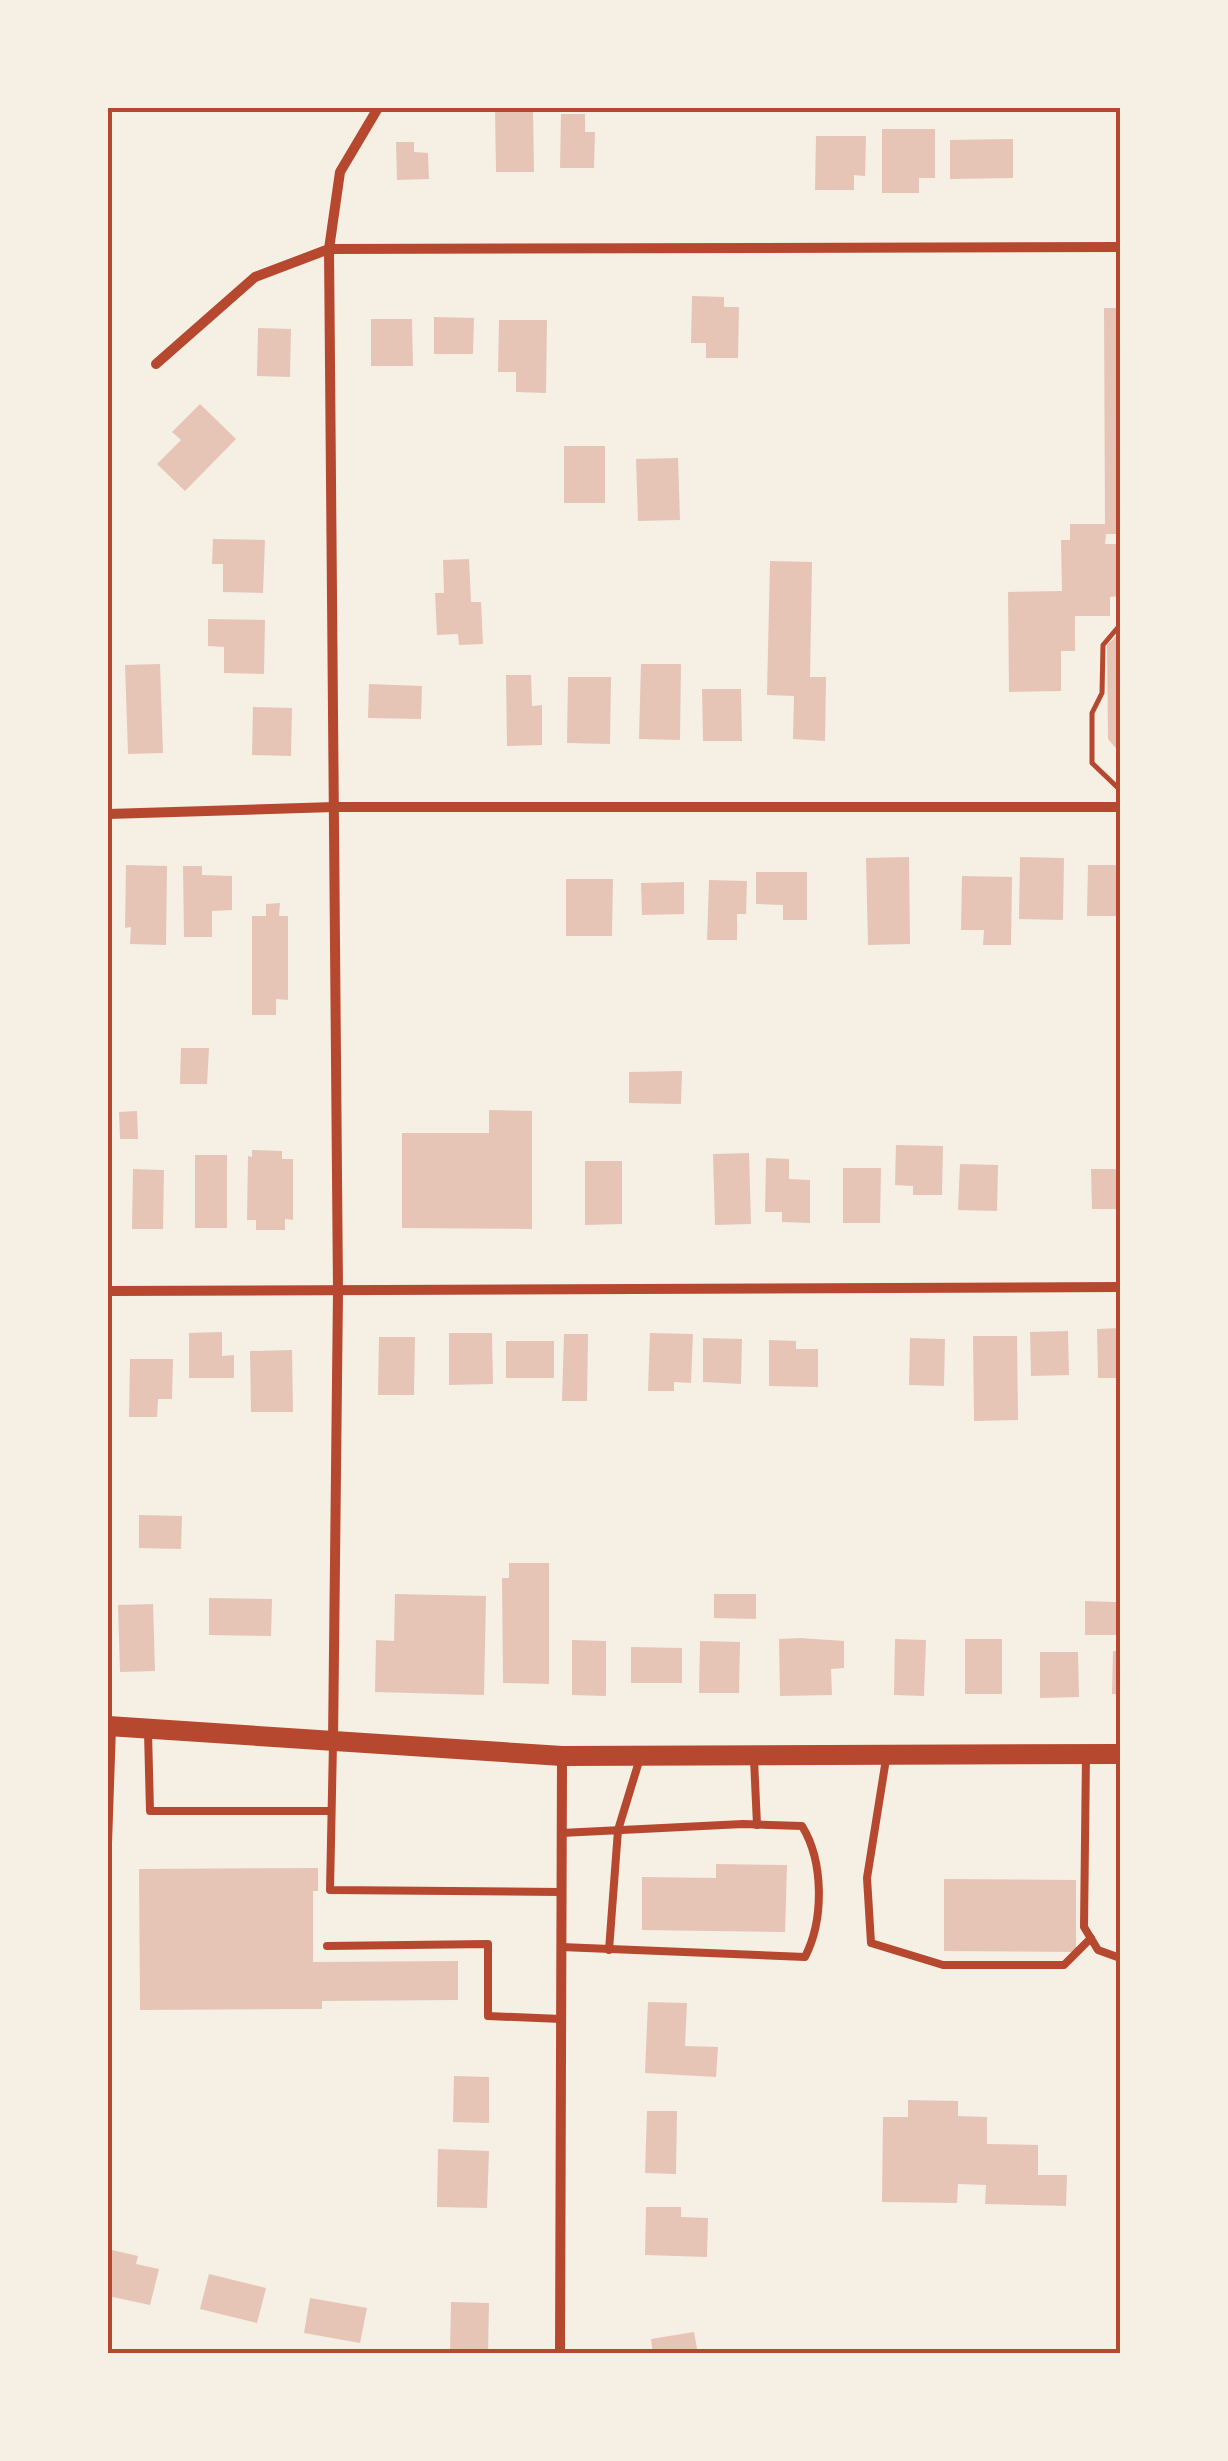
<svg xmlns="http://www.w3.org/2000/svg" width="1228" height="2461" viewBox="0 0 1228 2461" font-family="Montserrat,sans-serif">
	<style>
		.building { fill: #e6c5b7 }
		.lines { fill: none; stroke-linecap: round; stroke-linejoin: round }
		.path { stroke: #b5482f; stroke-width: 5 }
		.service { stroke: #b5482f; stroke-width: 8 }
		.minor { stroke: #b5482f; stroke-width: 10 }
		.secondary { stroke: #b5482f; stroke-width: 20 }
		.neatline { fill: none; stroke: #b5482f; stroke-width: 4 }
	</style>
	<rect width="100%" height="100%" fill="#f6efe4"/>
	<!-- building -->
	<g class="building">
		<path d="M495 108H533L534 172H496Z"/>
		<path d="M561 114H585V132H595L594 168H560Z"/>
		<path d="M882 129H935V178H919V193H882Z"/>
		<path d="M816 136H866L865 176 854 175V190H815Z"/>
		<path d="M1013 139V178L950 179V140Z"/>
		<path d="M396 142H414V152L428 153 429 179 397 180Z"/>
		<path d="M692 296 724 297V307H739L738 358H706V343H691Z"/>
		<path d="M1104 308H1120V534H1106L1105 544H1120V596L1110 597V616H1075V651H1061V691L1009 692 1008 592 1062 591 1061 540H1070V524H1105Z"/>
		<path d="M434 317 474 318 473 354H434Z"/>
		<path d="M371 319H412L413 366H371Z"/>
		<path d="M499 320H547L546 393 516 392V372H498Z"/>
		<path d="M258 328 291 329 290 377 257 376Z"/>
		<path d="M200 404 236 439 185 491 157 464 181 440 172 432Z"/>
		<rect x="564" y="446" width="41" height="57"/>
		<path d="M678 458 680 520 638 521 636 459Z"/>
		<path d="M213 539 265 540 263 593 223 592V564H212Z"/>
		<path d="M469 559 471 602H481L483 644 459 645 458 634 437 635 435 593H444L443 560Z"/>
		<path d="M770 561 812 562 810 677H826L825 741 793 739 794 696 767 695Z"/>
		<path d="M208 619 265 620 264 674 224 673V647L208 646Z"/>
		<path d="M1120 632V753L1108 739 1107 645Z"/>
		<path d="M160 664 163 753 128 754 125 665Z"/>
		<path d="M641 664H681L680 740 639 739Z"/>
		<path d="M506 675H531L532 706 542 705V745L507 746Z"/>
		<path d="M568 677H611L610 744 567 743Z"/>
		<path d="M369 684 422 686 421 719 368 718Z"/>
		<path d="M702 689H741L742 741H703Z"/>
		<path d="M253 707 292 708 291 756 252 755Z"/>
		<path d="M909 857 910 944 868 945 866 858Z"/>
		<path d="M1020 857 1064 858 1063 920 1019 919Z"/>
		<path d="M126 865 167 866 166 945 130 944 131 927 125 928Z"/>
		<path d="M1088 865H1120V916H1087Z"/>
		<path d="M183 866H202V875L232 876V910L212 911V937H184Z"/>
		<path d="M756 872H807V920H783V905L756 904Z"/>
		<path d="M962 876 1012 877 1011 945H983L984 930H961Z"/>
		<path d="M566 879H613L612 936H566Z"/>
		<path d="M709 880 747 881 746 914H737V940H707Z"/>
		<path d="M684 882V914L642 915 641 883Z"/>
		<path d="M280 903 279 916H288V1000L276 999V1015H252V916H266V904Z"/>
		<path d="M181 1048H209L207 1084H180Z"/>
		<path d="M682 1071 681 1104 629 1103V1072Z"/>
		<path d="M489 1110 532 1111V1229L402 1228V1133H489Z"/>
		<path d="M137 1111 138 1139H120L119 1112Z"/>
		<path d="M896 1145 943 1146 942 1195H913V1186L895 1185Z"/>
		<path d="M252 1150 282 1151V1159H293V1220L285 1219V1230H256V1220H247L248 1156 252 1157Z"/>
		<path d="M749 1153 751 1224 715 1225 713 1154Z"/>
		<rect x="195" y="1155" width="32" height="73"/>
		<path d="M766 1158 789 1159V1179L810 1180V1223L782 1222V1212H765Z"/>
		<path d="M585 1161H622V1224L585 1225Z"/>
		<path d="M960 1164 998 1165 997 1211 958 1210Z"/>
		<path d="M843 1168H881L880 1223H843Z"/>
		<path d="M133 1169 164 1170 163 1229H132Z"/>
		<path d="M1091 1169H1120V1209H1092Z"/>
		<path d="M1120 1328V1378H1098L1097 1329Z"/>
		<path d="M1068 1331 1069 1375 1031 1376 1030 1332Z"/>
		<path d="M222 1332V1356L234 1355V1378H189V1333Z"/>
		<path d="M449 1333H492L493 1384 449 1385Z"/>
		<path d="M650 1333 693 1334 691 1383 674 1382V1391H648Z"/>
		<path d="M564 1334H588L587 1401H562Z"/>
		<path d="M973 1336H1017L1018 1420 974 1421Z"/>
		<path d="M379 1337H415L414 1395H378Z"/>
		<path d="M703 1338 742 1339 741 1384 703 1382Z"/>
		<path d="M910 1338 945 1339 944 1386 909 1385Z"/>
		<path d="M769 1340 796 1341V1349H818V1387L769 1386Z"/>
		<rect x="506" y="1341" width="48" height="37"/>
		<path d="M292 1350 293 1412H251L250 1351Z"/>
		<path d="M130 1359H173L172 1399H158L157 1417H129Z"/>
		<path d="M139 1515 182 1516 181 1549 139 1548Z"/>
		<path d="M509 1563H549V1684L503 1683 502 1578H509Z"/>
		<path d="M395 1594 486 1596 484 1695 375 1692 376 1640 394 1641Z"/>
		<path d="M714 1594H756V1619L714 1618Z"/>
		<path d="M209 1598 272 1599 271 1636 209 1635Z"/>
		<path d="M1085 1601 1116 1602V1635H1085Z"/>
		<path d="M153 1604 155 1671 120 1672 118 1605Z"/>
		<path d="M800 1638 844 1641V1668L831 1669 832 1695 780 1696 779 1639Z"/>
		<path d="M895 1639 926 1640 924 1696 894 1695Z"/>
		<rect x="965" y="1639" width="37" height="55"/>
		<path d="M572 1640 606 1641V1696L572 1695Z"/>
		<path d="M700 1641 740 1642 739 1693H699Z"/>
		<path d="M631 1647 682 1648V1683H631Z"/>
		<path d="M1113 1651H1120V1694H1112Z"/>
		<path d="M1040 1652H1078L1079 1697 1040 1698Z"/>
		<path d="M716 1864 787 1865 785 1932 642 1930V1877L716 1878Z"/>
		<path d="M318 1868V1891H313V1962L458 1961V2000L322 2001V2009L140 2010 139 1869Z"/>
		<path d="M944 1879 1076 1880V1952L944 1951Z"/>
		<path d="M648 2002 687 2003 685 2046 718 2047 716 2077 645 2073Z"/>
		<path d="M454 2076 489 2077V2123L453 2122Z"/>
		<path d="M908 2100 958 2101V2116L987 2117V2144L1038 2145V2175H1067L1066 2206 985 2204 986 2185 958 2184 957 2203 882 2202 883 2117H908Z"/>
		<path d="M647 2111H677L676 2174 645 2173Z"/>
		<path d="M438 2149 489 2151 487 2208 437 2207Z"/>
		<path d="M646 2207H681V2217L708 2218 707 2257 645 2255Z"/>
		<path d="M112 2250 138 2256 136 2264 159 2269 150 2305 108 2296Z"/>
		<path d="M209 2274 266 2288 257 2323 200 2309Z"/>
		<path d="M310 2298 367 2308 360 2343 304 2333Z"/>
		<path d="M451 2302 489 2303 488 2354H450Z"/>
		<path d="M694 2332 698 2354H653L651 2339Z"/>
	</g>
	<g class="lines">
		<!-- path -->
		<path class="path" d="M1117 787 1092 763V713L1102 693 1103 645 1120 625"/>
		<!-- service -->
		<g class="service">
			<path d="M148 1732 150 1811H331"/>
			<path d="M333 1743 330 1890 561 1892"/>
			<path d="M1086 1755 1084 1927 1098 1950 1120 1958"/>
			<path d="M754 1759 757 1825"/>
			<path d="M886 1759 867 1878 871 1943 943 1965H1064L1091 1938"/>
			<path d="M108 1843 112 1727"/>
			<path d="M327 1946 488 1944V2016L561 2019"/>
			<path d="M561 1947 805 1957C824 1920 824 1862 802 1826L743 1824 561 1833"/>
			<path d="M609 1950 618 1830 640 1758"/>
		</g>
		<!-- minor -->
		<g class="minor">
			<path d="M156 364 255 277 329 249 340 172 378 108"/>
			<path d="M108 814 334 807H1120"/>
			<path d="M108 1291 1120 1287"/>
			<path d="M333 1742 338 1291 329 249 1120 247"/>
			<path d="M560 2354 562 1757"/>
		</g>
		<!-- secondary -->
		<path class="secondary" d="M108 1726 562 1756 1120 1754"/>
	</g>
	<!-- border -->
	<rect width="1228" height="2461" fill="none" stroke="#f6efe4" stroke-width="220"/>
	<rect x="110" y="110" width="1008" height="2241" class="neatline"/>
</svg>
